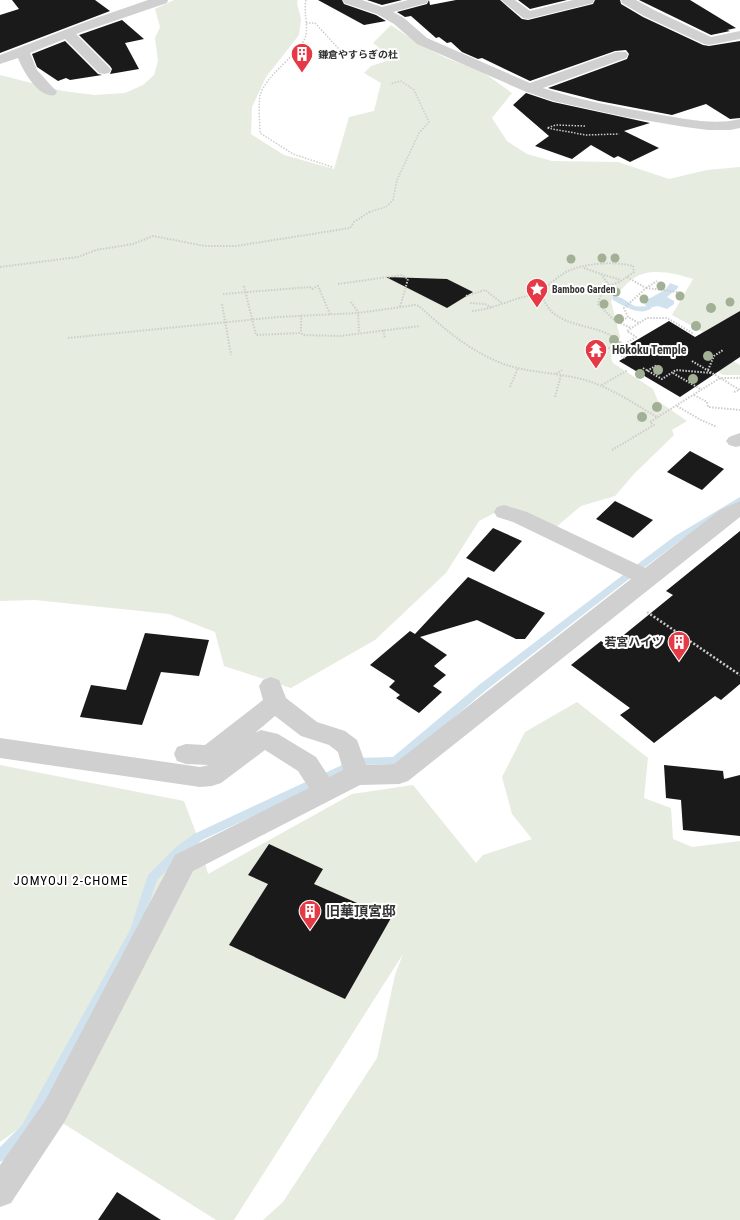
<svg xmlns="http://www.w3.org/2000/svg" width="740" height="1220" viewBox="0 0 740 1220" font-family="'Roboto Condensed','Noto Sans JP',sans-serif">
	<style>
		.green { fill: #e6ecdf }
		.water { fill: #cfe2ee }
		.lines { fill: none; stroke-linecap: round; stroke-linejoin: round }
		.stream { fill: #cfe2ee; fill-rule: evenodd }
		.building { fill: #1a1a1a }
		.path-far2 { stroke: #cdcdcd; stroke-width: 1.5; stroke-dasharray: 1.5 1.5; stroke-linecap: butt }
		.path-far1 { stroke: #cdcdcd; stroke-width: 2; stroke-dasharray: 1.5 1.5; stroke-linecap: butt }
		.path { stroke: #cdcdcd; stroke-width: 2.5; stroke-dasharray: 2 2; stroke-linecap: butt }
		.minor { fill: #d0d0d0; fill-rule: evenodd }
		.tree { fill: #a2b095 }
		.labels { text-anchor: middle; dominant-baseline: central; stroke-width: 4; stroke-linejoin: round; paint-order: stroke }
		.far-poi-label { font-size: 10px; font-weight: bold; fill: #333; stroke: #fff; text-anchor: start }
		.poi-label { font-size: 12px; font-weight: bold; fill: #333; stroke: #fff; text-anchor: start }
		.neighbourhood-label { font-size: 13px; letter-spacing: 1px; fill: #000; stroke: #fff }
		.near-poi-label { font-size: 14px; font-weight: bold; fill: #333; stroke: #fff; text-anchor: start }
	</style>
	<rect width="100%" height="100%" fill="#fff"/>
	<!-- green -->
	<g class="green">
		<path d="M174 0H298L297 3 301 19 299 35 266 77 252 107 251 134 284 155 334 169 349 117 374 111 381 83 364 73 371 66 393 59 373 43 391 25 419 44 446 58 480 70 512 93 492 118 507 141 527 154 552 161 618 162 669 179 707 170 740 167V311L703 332 672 315 693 279C674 273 647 266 630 281 623 287 617 294 611 301L620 337 611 358 613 363 653 389 658 401 687 421 672 430 674 435 634 474 615 496 581 506 556 527 504 508 479 521 446 573 375 640 291 688 224 666 215 632 169 614 35 600 0 601V75L63 91 95 95 125 93 143 85 154 75 158 61 155 38 160 27 155 9Z"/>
		<path d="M726 357 740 365V375H723L717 371Z"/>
		<path d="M577 702 648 758 644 798 671 808 673 839 692 847 740 841V1220H263L283 1202 377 1058 395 975 403 954 234 1220H216L61 1122 104 1037 21 1127 0 1142V765L184 801 199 841 208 874 352 794 413 785 476 863 483 855 532 839 512 814 502 777 525 732Z"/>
	</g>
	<!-- water -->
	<path class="water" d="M670 283 678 286V288L667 297 674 301V304L667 309 658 306 648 308 643 302 665 290Z"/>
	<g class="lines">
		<!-- stream -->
		<g class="stream">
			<path d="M613 296C622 296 628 303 635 306 641 308 646 304 652 308 640 317 624 306 613 300Z"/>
			<path d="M740 497V504L681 540 629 579 485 691 399 764 362 765 202 840 184 853 157 880 139 934 30 1133 4 1160 0 1162V1147L22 1125 130 930 148 875 176 847 194 834 357 758 393 757 479 685 623 575 675 536Z"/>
		</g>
	</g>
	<!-- building -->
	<g class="building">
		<path d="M12 0H95L110 11 0 53V15L19 9Z"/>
		<path d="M318 0H342L344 4 376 15 386 21 364 25Z"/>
		<path d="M367 0H402L382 5Z"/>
		<path d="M429 0 430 5 456 0H500L522 19 528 20 593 4 595 0H620L621 4 643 17 703 45 709 46 740 41V118L730 119 706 104 672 115 599 101 548 88 627 59 629 54 626 50 615 51 530 81 482 58 478 59 462 52 451 42 447 43 439 37 436 38 411 16 405 17 397 12 427 4Z"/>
		<path d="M518 0H567L530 9Z"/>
		<path d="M639 0H690L736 28 727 30 730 31 711 35Z"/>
		<path d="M122 20 144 39 125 43 139 69 110 74 112 69 110 66 79 35Z"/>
		<path d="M65 41 98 74 102 75 70 80 66 78 58 81 37 67 32 54Z"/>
		<path d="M526 93 553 102 650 123 624 131 659 148 630 162 618 156 614 158 591 145 572 159 535 146 549 136 513 105Z"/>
		<path d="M386 277 447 279 473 292 447 308Z"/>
		<path d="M740 311V357L680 397 619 361 639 349 630 344 669 321 695 337Z"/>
		<path d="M690 451 724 469 702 490 667 472Z"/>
		<path d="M615 501 653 520 633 538 596 519Z"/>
		<path d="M493 528 522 541 494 572 466 558Z"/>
		<path d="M740 531V684L721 700 715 696 654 743 620 715 630 708 571 665 601 641 609 647 673 595 666 591Z"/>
		<path d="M468 577 545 613 525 639H516L477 620 420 637 447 655 434 666 446 675 433 686 442 692 419 713 396 698 400 695 389 687 395 681 370 665 410 631 415 634Z"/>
		<path d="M145 633 209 640 199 676 161 672 142 725 80 717 91 685 126 690Z"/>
		<path d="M664 765 723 771 724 779 740 775V836L683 830 681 800 666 798Z"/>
		<path d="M269 844 323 869 314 884 391 918 345 999 229 945 268 884 248 875Z"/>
		<path d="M117 1192 161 1220H98Z"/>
	</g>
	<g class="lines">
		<!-- path-far2 -->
		<g class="path-far2">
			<path d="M306 0C303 12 310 30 304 40 295 57 264 77 260 96 258 107 260 121 260 133L293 154 332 167"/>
			<path d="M306 23H315L338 48 349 56"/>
			<path d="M585 126 556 125 547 128 586 135 619 134"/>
			<path d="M369 212 386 207 393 200 397 180 419 133 429 122 414 90 401 81 390 84"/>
		</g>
		<!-- path-far1 -->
		<g class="path-far1">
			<path d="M0 267 78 257 96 250 133 244 153 236 205 246H236L350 228 354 222 371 211"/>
			<path d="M584 268 601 274 609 285"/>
			<path d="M601 274 621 280"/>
			<path d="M627 277 646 288 624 308 628 317 639 323"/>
			<path d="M338 284 402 275 408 279 400 307"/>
			<path d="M244 286 256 335 301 333 303 335 340 336 420 326"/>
			<path d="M646 288 678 292"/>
			<path d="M646 288 657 281"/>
			<path d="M223 294 310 287 312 289 318 286 330 314"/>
			<path d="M466 296 485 290 502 303"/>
			<path d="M351 302 358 312 359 333"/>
			<path d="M470 303 485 304 492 308"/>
			<path d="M222 304 231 355"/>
			<path d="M472 311C496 309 516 296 540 294"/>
			<path d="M301 315V333"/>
			<path d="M620 322 628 317"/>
			<path d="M383 330 385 338"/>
			<path d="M68 338 278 317 358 313 415 305 419 306C443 328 470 351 501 363 527 373 555 372 581 379 609 386 633 403 657 417"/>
			<path d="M620 342 634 349 622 356"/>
			<path d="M625 344 636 337 627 331 647 318H667L694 334"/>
			<path d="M625 358 609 348 620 342C600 324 571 329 552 312 547 307 544 300 540 294L541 291C549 285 557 277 566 272 584 263 613 261 633 266L634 272 621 281 605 288 601 294 598 304 614 320 631 328"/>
			<path d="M692 361 740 390"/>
			<path d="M643 368 662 379 676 370 712 373"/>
			<path d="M708 370 714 356 723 350"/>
			<path d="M647 371 657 365"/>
			<path d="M673 373 702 390"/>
			<path d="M556 374 562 370"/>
			<path d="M602 385 628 370"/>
			<path d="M510 387 518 368"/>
			<path d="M734 392 739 390"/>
			<path d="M694 395 707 402 708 407 740 410"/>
			<path d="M555 397 561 375"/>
			<path d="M677 406 701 420 717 427"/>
			<path d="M612 450 654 425 650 422 720 378H740"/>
		</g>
		<!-- path -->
		<path class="path" d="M647 612 740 675"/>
		<!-- minor -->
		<g class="minor">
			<path d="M148 0H168L167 3 76 34 109 67 111 70 109 73 104 74 99 73 65 39 30 53 37 70 57 92 55 95C39 99 23 71 18 58L0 64V55L96 18Z"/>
			<path d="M343 0H362L382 7 408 0H428L427 3 393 12 404 18 427 38 530 83 616 52H626L628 55 626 58 543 88C579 100 618 107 656 114 683 118 712 126 740 119V128L730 130H708L685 127 626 117 553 101 524 91 417 44 394 24 377 14 344 3Z"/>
			<path d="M501 0H515L530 11 573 0H594L593 3 528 19 523 18Z"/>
			<path d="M621 0H636L654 10 711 37 740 31V39L709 45 704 44 644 16 622 3Z"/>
			<path d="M740 433V446L736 447 729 445 726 441 729 437Z"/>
			<path d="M740 501V517L408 781 399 784 360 785 193 871 65 1121 11 1203 0 1207V1165L45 1101 175 855 309 788 298 771 265 750 221 783 212 786 200 787 0 758V738L200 767 209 765 186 764 177 761 174 754 177 747 186 744 205 745 263 700 259 686 263 680 271 677 279 680 286 698 317 722 345 731 357 740 366 765 394 764 631 579 513 522 497 517 494 512 497 507 504 505 527 512 645 568 720 510ZM275 716 301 736 329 745 338 752 343 770 329 777 316 757 278 734 261 730 255 733Z"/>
		</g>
	</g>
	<!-- trees -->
	<g class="tree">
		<circle cx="602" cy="258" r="4.5"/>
		<circle cx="615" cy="258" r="4.5"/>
		<circle cx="571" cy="259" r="4.5"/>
		<circle cx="661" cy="286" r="4.5"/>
		<circle cx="616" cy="292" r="4.5"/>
		<circle cx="680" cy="296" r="4.5"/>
		<circle cx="644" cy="299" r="4.5"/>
		<circle cx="730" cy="302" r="4.5"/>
		<circle cx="604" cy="304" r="4.5"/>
		<circle cx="711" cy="308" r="5"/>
		<circle cx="619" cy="319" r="5"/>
		<circle cx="696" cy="326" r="5"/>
		<circle cx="614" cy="340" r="5"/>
		<circle cx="708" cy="356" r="5"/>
		<circle cx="658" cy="370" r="5"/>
		<circle cx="640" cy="374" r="5"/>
		<circle cx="693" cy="379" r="5"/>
		<circle cx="657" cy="407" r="5"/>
		<circle cx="642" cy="417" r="5"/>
	</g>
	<!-- icons -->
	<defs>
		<g id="building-pin" transform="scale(1.15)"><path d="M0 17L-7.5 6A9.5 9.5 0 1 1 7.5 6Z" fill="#e63946" stroke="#fff"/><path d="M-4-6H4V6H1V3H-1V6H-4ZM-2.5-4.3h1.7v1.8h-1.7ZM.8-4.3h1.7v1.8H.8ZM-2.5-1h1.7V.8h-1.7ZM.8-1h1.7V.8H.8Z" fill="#fff"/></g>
		<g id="sight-pin" transform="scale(1.15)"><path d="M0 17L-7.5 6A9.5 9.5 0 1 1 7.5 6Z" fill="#e63946" stroke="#fff"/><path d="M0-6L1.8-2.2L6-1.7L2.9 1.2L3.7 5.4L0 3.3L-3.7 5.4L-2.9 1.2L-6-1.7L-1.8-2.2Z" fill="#fff"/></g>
		<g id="temple-pin" transform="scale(1.15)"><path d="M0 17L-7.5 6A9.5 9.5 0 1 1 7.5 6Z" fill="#e63946" stroke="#fff"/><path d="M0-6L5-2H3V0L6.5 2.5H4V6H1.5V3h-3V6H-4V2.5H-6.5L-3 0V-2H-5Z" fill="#fff"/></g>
	</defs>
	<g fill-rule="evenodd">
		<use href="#building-pin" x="302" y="54"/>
		<use href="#sight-pin" x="537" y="289"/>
		<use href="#temple-pin" x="596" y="350"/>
		<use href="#building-pin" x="679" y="642"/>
		<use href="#building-pin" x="310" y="911"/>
	</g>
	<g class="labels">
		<!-- far-poi labels -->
		<g class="far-poi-label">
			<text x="318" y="54">鎌倉やすらぎの杜</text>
			<text x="552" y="289">Bamboo Garden</text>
		</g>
		<!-- poi labels -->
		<g class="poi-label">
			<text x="612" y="350">Hōkoku Temple</text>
			<text x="664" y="642" text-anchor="end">若宮ハイツ</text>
		</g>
		<!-- neighbourhood labels -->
		<g class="neighbourhood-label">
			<text x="71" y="880">JOMYOJI 2-CHOME</text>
		</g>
		<!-- near-poi labels -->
		<g class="near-poi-label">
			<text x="326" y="911">旧華頂宮邸</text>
		</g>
	</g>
</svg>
